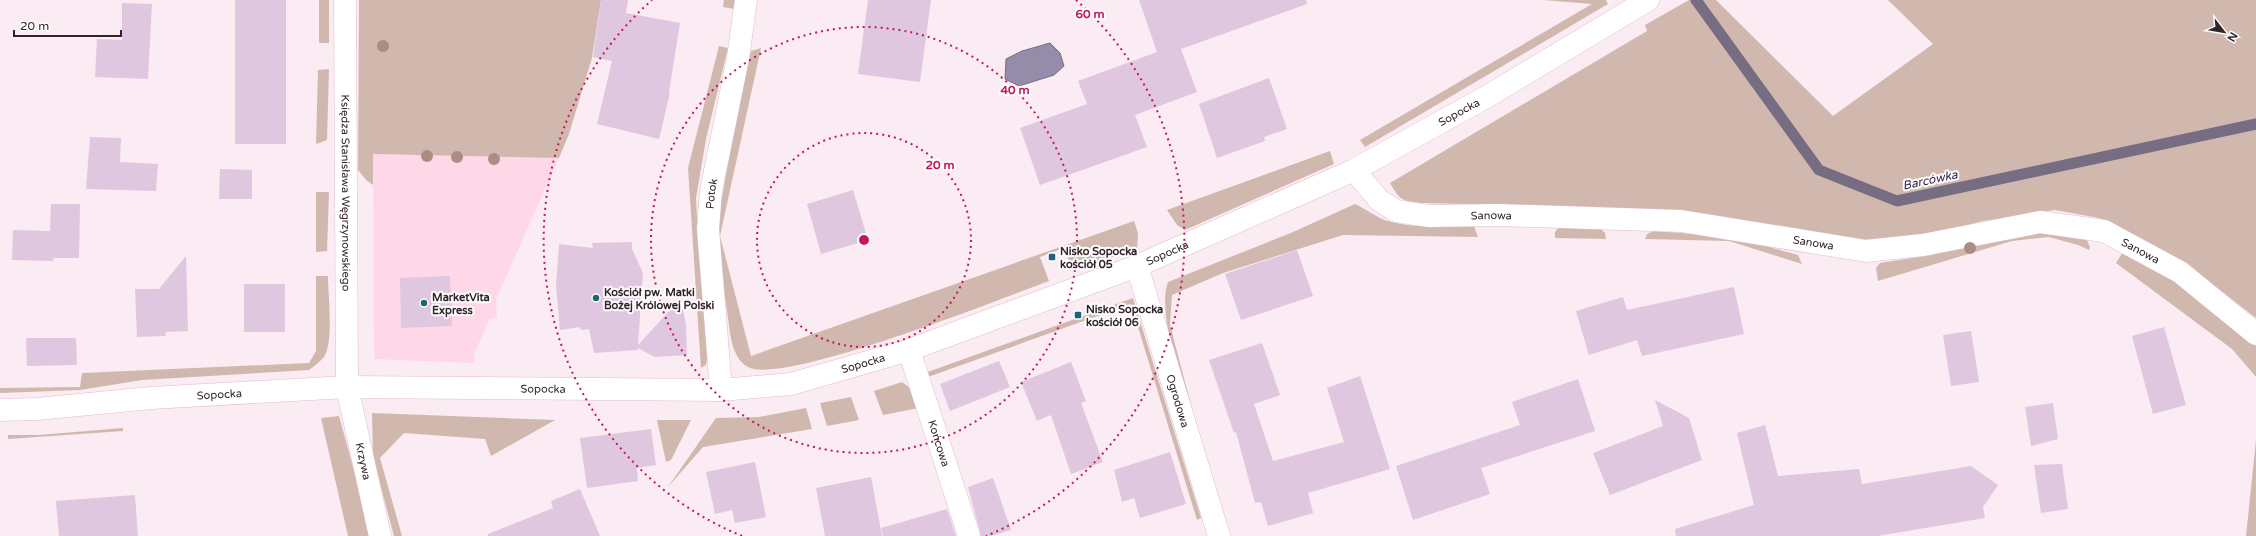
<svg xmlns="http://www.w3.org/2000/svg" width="2256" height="536" viewBox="0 0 2256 536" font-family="'Varela Round',sans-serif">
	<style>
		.built { fill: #fed8e7 }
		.green { fill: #d1b8ae }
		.water { fill: #948ca9; stroke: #776d83 }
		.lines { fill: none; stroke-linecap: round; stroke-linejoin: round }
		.stream { stroke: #776d83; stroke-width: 11 }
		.building { fill: #dfc7e0 }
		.minor-casing { stroke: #e1bccb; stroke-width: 23 }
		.minor { stroke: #fff; stroke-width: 22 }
		.tree { fill: #ad8c83 }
		.ring { fill: none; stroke: #c2185b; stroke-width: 2; stroke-dasharray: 2 4 }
		.poi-dot { fill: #206576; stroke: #fdfdfd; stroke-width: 1.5 }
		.labels { text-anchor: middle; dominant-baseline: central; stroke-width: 4; stroke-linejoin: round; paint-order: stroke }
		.street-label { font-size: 11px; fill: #32242a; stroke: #fdfdfd }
		.poi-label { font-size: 11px; font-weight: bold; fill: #32242a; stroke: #fdfdfd; text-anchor: start }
		.water-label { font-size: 12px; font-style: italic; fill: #33244e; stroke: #fdfdfd }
		.centre { fill: #c2185b; stroke: #fdfdfd; stroke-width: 2 }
		.ring-label { font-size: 12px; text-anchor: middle; font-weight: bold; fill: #c2185b; stroke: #fdfdfd; stroke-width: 4; stroke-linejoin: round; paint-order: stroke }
	</style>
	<rect width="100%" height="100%" fill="#fbebf2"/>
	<!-- built -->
	<path class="built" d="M373 154 559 158 496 299 497 318H490L475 352 474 363 374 359Z"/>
	<!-- green -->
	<g class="green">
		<rect x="319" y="0" width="10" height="43"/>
		<path d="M359 0H601L592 58 569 134 559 158 373 154V185L366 180 358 170Z"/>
		<path d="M724 0H735L734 9 723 7Z"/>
		<path d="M1543 0H1606L1608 4 1365 147 1360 140 1592 4Z"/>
		<path d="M1689 0H1716L1833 116 1933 44 1888 0H2256V318L2198 273 2147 242 2099 218 2055 210 1983 221 1909 240 1859 243 1731 218 1555 206 1420 203C1401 201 1399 199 1390 183L1647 31 1645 25Z"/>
		<path d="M719 46 728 48 706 139 696 198 699 256 708 353 706 365 701 368 688 168Z"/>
		<path d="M761 48 720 236 751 356 1134 221 1138 233 1137 249 1073 270 1064 248 1040 257 1049 281C1003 298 782 386 748 367 730 357 730 329 727 311 723 282 718 252 719 222 719 210 722 198 724 187 730 141 741 96 751 51Z"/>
		<path d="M329 69 327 140 316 144 318 70Z"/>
		<path d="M1330 151 1334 164 1185 230 1177 225 1167 210Z"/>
		<path d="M316 192H329L327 251 316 252Z"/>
		<path d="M1355 204C1364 208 1381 220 1388 221 1415 229 1446 225 1474 226L1478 237 1343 235 1223 273 1172 295 1170 325 1200 439C1189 401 1155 317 1168 282L1293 232Z"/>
		<path d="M1560 226 1601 229 1605 233 1606 239 1555 238V232Z"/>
		<path d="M1654 231 1733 237 1798 255 1802 264 1729 241 1645 239 1647 234Z"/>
		<path d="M2050 231 2086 238 2090 247 2089 250 2078 245 2049 237 2012 241 1878 281 1876 268 1880 263 1932 255 1978 243Z"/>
		<path d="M2123 252C2171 275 2218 308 2256 345V377L2232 349 2116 263Z"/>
		<path d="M316 276H328C328 295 334 342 324 357 320 362 314 366 309 370L142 380 80 390 0 393V388L80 387 82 373 309 363 316 351Z"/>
		<path d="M1133 298 1201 518 1197 520 1131 304 928 377 925 373Z"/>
		<path d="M902 382 910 388 919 408 883 415 874 391Z"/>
		<path d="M851 397 859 420 827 426 820 403Z"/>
		<path d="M806 408 812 429 703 447 668 487 716 418 759 417Z"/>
		<path d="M372 413 555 420 491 456 485 439 404 433 380 458 402 536H394L373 457Z"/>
		<path d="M339 416 372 536H348L321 418Z"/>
		<path d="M657 420H691L671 460 666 462Z"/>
		<path d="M123 428V431L8 439V435H39Z"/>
		<path d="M2256 440V536H2246Z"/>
	</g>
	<!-- water -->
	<path class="water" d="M1050 43 1060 53 1064 66 1054 75 1019 86 1005 79 1006 59 1022 51Z"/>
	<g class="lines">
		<!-- stream -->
		<path class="stream" d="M1696 0 1819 170 1897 201 2256 124"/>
	</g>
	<!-- building -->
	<g class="building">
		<rect x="235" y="0" width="51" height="144"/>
		<path d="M601 0H628L626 13 680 23 669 92 670 93 659 139 597 124 612 61 593 57Z"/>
		<path d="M868 0H931L920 82 858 74Z"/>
		<path d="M1139 0H1306L1307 4 1181 49 1197 92 1135 115 1147 147 1040 185 1020 128 1087 104 1078 81 1157 52Z"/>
		<path d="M122 3 152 4 148 79 95 77 97 39 122 40Z"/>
		<path d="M1269 78 1287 129 1264 137 1265 141 1217 158 1199 104Z"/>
		<path d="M90 137 121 138 120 162 158 164 156 191 86 189Z"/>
		<path d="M220 169 252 170V199H219Z"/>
		<path d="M853 190 868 240 821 254 807 204Z"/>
		<path d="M51 204H80L79 258H54L53 261 12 260 13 230 50 231Z"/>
		<path d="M632 242V249L643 273 638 345 681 298 686 325 687 355 655 357 638 348V350L594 353 589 329 581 330 580 327 560 330 556 286 559 244 593 248 592 243Z"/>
		<path d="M1297 250 1313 296 1241 320 1225 274Z"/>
		<path d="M186 256 188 331 165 332 166 336 137 337 135 289H159Z"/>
		<path d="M450 276 452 326 401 328 400 278Z"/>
		<rect x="244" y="284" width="41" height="48"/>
		<path d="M1734 287 1744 334 1642 356 1637 340 1589 355 1576 311 1623 297 1627 310Z"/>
		<path d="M2164 327 2186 405 2153 414 2132 336Z"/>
		<path d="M1971 331 1979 382 1951 386 1943 335Z"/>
		<path d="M26 338H76L77 365 27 366Z"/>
		<path d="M1262 343 1280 395 1254 404 1273 461 1344 442 1327 388 1360 376 1390 469 1308 493 1313 513 1268 526 1261 502 1255 503 1236 432 1234 433 1209 360Z"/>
		<path d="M999 361 1010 387 950 411 940 384Z"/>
		<path d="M1071 362 1086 401 1081 403 1103 462 1071 474 1051 415 1037 421 1021 382Z"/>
		<path d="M1578 379 1595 431 1481 468 1490 494 1413 520 1396 466 1520 425 1512 402Z"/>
		<path d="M1655 400 1689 418 1702 460 1610 495 1593 453 1663 426Z"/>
		<path d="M2053 403 2058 439 2031 446 2025 407Z"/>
		<path d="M1765 425 1778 476 1859 469 1862 484 1971 466 1998 485 1983 507 1985 518 1877 536H1676L1675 529 1754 505 1737 433Z"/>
		<path d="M651 429 656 465 637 468 638 481 587 488 580 438Z"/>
		<path d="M1170 452 1186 504 1140 518 1134 498 1122 502 1114 470Z"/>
		<path d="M755 462 766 517 735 523 732 510 715 514 706 472Z"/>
		<path d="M2062 464 2068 509 2041 513 2034 465Z"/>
		<path d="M871 477 882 536H825L816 488Z"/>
		<path d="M993 478 1011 530 991 536H981L968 487Z"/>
		<path d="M580 489 600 536H488V534L553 508 551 501Z"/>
		<path d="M135 495 138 536H59L56 501Z"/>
		<path d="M947 509 956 536H883L881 528Z"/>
	</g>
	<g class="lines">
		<!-- minor casing -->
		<g class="minor-casing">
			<g id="minor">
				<path id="s1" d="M345 0 347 387 380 536"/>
				<path id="s2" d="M1354 170 1379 200 1396 211 1429 216 1498 215 1681 221 1866 251 1923 245 2040 222 2104 231 2180 272 2256 334"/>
				<path id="s3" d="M1137 266 1219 536"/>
				<path id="s4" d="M909 350 969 536"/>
				<path id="s5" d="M721 390 708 229 711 191 738 58 746 0"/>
				<path id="s6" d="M0 410 37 409 151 398 347 387 721 390 791 384 909 350 1137 266 1354 170 1488 96 1648 0"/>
			</g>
		</g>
		<!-- minor -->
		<use href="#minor" class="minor"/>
	</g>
	<!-- trees -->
	<g class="tree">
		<circle cx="383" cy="46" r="6"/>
		<circle cx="427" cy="156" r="6"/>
		<circle cx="457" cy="157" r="6"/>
		<circle cx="494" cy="159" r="6"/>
		<circle cx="1970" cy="248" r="6"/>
	</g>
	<!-- distance rings -->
	<g class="ring">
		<circle cx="864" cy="240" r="107"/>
		<circle cx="864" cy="240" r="213"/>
		<path d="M742 536A320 320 0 0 1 652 0M1076 0A320 320 0 0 1 986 536"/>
	</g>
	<!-- markers -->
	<g class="poi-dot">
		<rect x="1048" y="253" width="8" height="8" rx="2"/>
		<circle cx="596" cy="298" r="4"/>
		<circle cx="424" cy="303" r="4"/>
		<rect x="1074" y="311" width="8" height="8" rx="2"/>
	</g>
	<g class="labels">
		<!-- street labels -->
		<g class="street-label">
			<text stroke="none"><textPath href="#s6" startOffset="1515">Sopocka</textPath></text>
			<text stroke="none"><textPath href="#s1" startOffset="193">Księdza Stanisława Węgrzynowskiego</textPath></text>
			<text stroke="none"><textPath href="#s5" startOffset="197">Potok</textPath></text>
			<text stroke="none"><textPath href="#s2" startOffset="155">Sanowa</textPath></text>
			<text stroke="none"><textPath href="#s2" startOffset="479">Sanowa</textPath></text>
			<text stroke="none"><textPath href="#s2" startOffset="815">Sanowa</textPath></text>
			<text stroke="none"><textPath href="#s6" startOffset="1191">Sopocka</textPath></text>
			<text stroke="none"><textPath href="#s6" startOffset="867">Sopocka</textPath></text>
			<text stroke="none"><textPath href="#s6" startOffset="544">Sopocka</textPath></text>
			<text stroke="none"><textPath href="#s6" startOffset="220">Sopocka</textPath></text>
			<text stroke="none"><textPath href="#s3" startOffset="141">Ogrodowa</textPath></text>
			<text stroke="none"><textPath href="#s4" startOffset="98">Końcowa</textPath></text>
			<text stroke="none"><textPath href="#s1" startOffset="463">Krzywa</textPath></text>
		</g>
		<!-- poi labels -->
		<g class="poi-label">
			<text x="1060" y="251">Nisko Sopocka<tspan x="1060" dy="13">kościół 05</tspan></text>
			<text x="604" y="292">Kościół pw. Matki<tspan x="604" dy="13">Bożej Królowej Polski</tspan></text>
			<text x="432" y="297">MarketVita<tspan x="432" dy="13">Express</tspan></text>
			<text x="1086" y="309">Nisko Sopocka<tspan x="1086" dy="13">kościół 06</tspan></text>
		</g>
		<!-- water labels -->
		<g class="water-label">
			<text transform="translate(1930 180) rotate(-12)">Barcówka</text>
		</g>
	</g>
	<circle cx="864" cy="240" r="6" class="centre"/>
	<g class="ring-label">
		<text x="1090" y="18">60 m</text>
		<text x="1015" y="94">40 m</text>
		<text x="940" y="169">20 m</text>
	</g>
	<!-- north arrow -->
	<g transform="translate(2224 32) rotate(121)" stroke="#fdfdfd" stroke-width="3" paint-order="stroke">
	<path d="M0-3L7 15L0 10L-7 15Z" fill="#32242a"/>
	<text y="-6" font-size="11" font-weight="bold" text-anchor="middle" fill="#32242a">N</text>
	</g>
	<!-- scale -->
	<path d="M14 30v6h107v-6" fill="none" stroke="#32242a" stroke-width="2"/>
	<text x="20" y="30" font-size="12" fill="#32242a" stroke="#fdfdfd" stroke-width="3" paint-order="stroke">20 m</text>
</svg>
